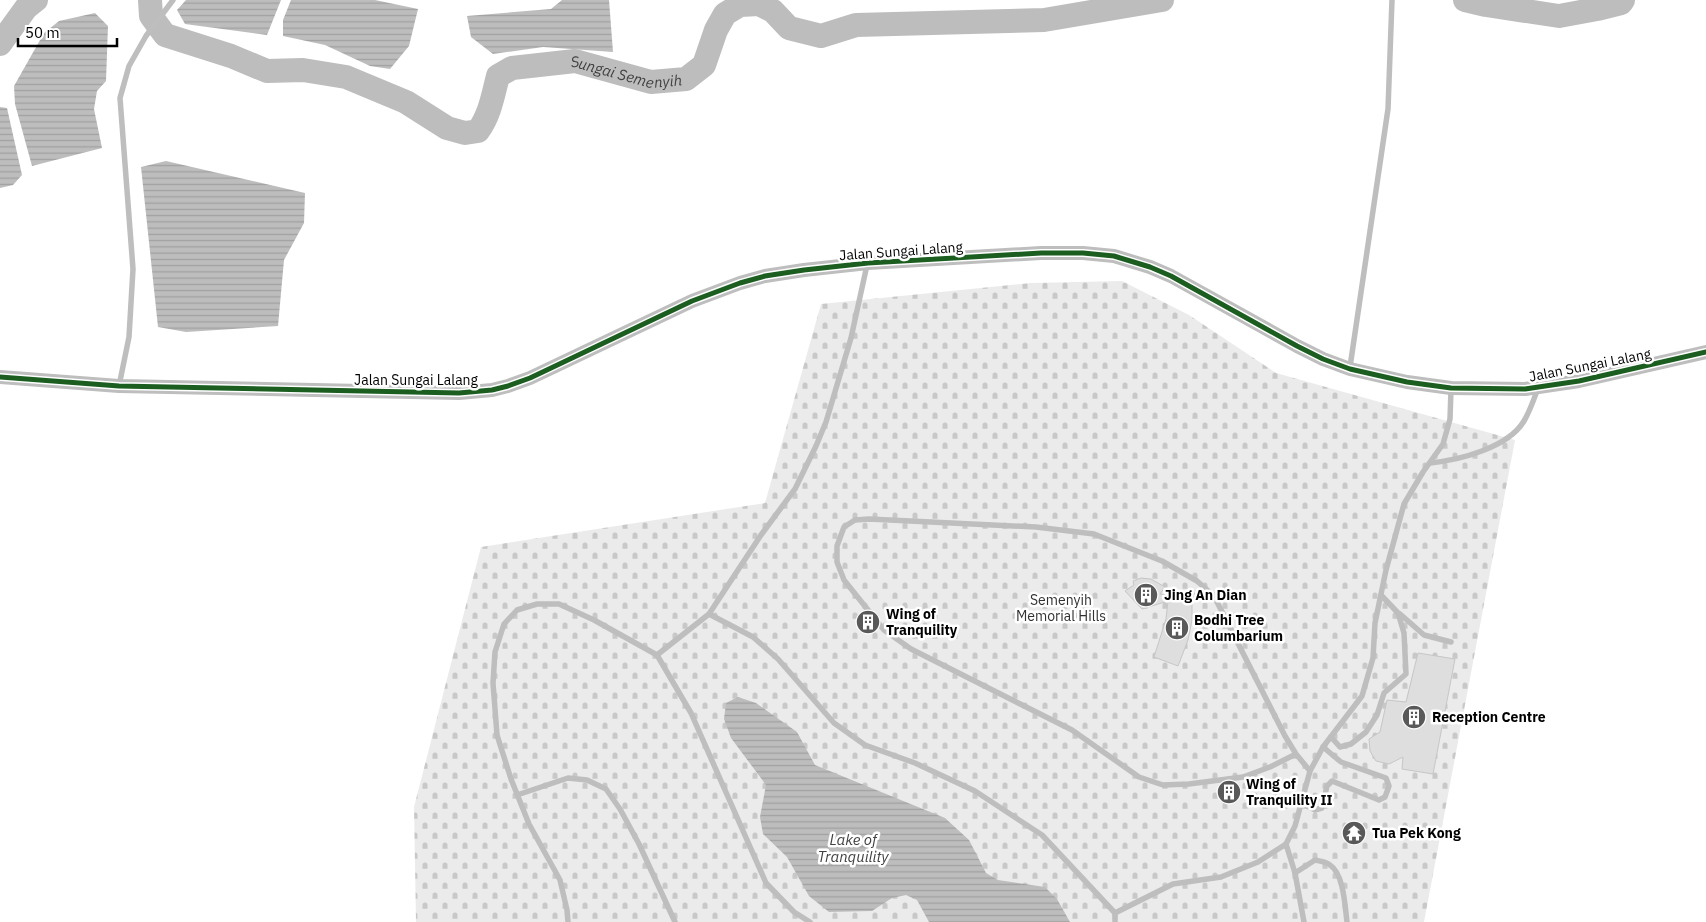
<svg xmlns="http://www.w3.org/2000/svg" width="1706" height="922" viewBox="0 0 1706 922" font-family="'IBM Plex Sans',sans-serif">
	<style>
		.cemetery { fill: url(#cemetery-stones) }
		.water { fill: url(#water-rules) }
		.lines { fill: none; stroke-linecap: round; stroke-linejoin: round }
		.river { stroke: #bdbdbd; stroke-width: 24 }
		.building { fill: #dedede; stroke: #c6c6c6 }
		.service { stroke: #bebebe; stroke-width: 5.5 }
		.tertiary { stroke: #bebebe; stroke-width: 14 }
		.cycleway-casing { stroke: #fff; stroke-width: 8 }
		.cycleway { stroke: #1b5e20; stroke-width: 5 }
		.labels { text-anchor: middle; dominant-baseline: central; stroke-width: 5; stroke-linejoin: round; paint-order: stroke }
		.street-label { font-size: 14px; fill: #000; stroke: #fff }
		.poi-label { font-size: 14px; font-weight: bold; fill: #000; stroke: #fff; text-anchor: start }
		.park-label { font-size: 14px; fill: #313131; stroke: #fff }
		.water-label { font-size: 15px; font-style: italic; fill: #424242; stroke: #fff }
	</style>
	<defs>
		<pattern id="cemetery-stones" width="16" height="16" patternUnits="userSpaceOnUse" patternTransform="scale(1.25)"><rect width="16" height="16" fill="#ebebeb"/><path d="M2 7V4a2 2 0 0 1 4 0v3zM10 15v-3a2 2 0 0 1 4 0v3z" fill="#c8c8c8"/></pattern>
		<pattern id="water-rules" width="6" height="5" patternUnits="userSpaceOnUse" patternTransform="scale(1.25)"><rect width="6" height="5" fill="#bdbdbd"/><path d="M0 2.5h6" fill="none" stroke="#a1a1a1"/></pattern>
	</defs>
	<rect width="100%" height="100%" fill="#fff"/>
	<!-- cemetery -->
	<path class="cemetery" d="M1122 281 1189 315 1276 373 1515 440 1424 922H416L414 807 481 547 765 503 821 304 1031 283Z"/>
	<!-- water -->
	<g class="water">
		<path d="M186 0H281L267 35 185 24 177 10Z"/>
		<path d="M291 0H375L418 9 409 46 390 69 370 66 325 45 283 36V20Z"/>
		<path d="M562 0H609L613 52 543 47 493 54 471 37 467 16 551 9Z"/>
		<path d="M95 13 108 26 106 81 97 91 94 109 102 148 32 166 15 104 14 86 44 33 59 21Z"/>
		<path d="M0 107 7 108 22 175 13 185 0 188Z"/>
		<path d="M166 161 305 193 304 223 284 260 278 326 186 332 158 327 141 167Z"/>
		<path d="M738 697 756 703 797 732 815 765 945 818 969 840 986 873 998 880 1045 887 1057 899 1070 922H929L917 900 906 895 892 898 872 911 829 912 809 896 787 857 763 834 760 817 766 785 731 738 724 719 726 703Z"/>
	</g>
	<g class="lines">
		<!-- river -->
		<g class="river">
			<path id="s1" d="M150 0 151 16 165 35 231 56 267 71 303 70 346 77 406 102 447 128 465 133 478 131C490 115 493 95 498 76L512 68 575 61 651 82 686 79 704 65 716 30 725 14 740 5 759 4 773 11 789 28 821 36 856 25 1044 20 1162 0"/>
			<path d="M1465 0 1486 5 1559 16 1597 9 1621 3 1623 0"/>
			<path d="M0 44 26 8 36 0"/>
		</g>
	</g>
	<!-- building -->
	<g class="building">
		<path d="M1141 578 1151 579 1165 587 1160 594 1192 598V620L1188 640 1178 666 1154 657 1166 619 1168 601 1142 609 1125 591 1134 585 1133 581Z"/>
		<path d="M1418 653 1455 659 1433 774 1402 769 1403 757 1389 764 1376 761 1370 751 1369 739 1380 732 1387 700 1406 702Z"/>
		<circle cx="1354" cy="834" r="11"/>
	</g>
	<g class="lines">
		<!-- service -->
		<g class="service">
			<path d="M1350 367 1388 109 1392 0"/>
			<path d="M119 386 129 337 133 269 120 98 129 66 146 36 173 0"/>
			<path d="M1430 463C1459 460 1508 448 1524 421 1530 411 1534 399 1538 388"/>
			<path d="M709 614 753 637 778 659 834 723 865 745 915 763 975 791 1042 835 1115 913V922"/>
			<path d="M1400 614 1424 635 1451 642"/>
			<path d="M657 655 709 614 761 535 795 489 816 446 826 422 851 338 867 265"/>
			<path d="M1331 737 1340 747 1351 744 1366 732 1377 715 1384 693 1406 674 1404 633 1398 613 1381 595"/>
			<path d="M1296 754 1270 767 1243 777 1189 784 1163 785 1139 777 1072 730 911 649 884 630 844 580 837 562V546L844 527 855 520 869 519 1036 527 1094 534 1162 561 1197 581 1214 596 1285 736 1296 754 1310 771"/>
			<path d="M517 795 568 778 587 780 606 789 620 809 639 844 675 922"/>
			<path d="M1301 803 1315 810 1322 808 1327 786 1332 781 1379 800 1385 797 1389 786 1386 778 1341 762 1323 747"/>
			<path d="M1286 844 1295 873 1304 922"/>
			<path d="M1295 873 1315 860C1319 861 1327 862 1330 865 1344 874 1345 907 1347 922"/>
			<path d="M1115 913 1173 884 1221 877 1258 862 1286 844 1295 826 1310 771 1323 747 1362 696 1373 658 1375 623 1386 570 1404 504 1423 472 1443 444 1450 419 1451 389"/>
			<path d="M568 922 567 910 560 880 529 824 511 779 497 735 493 683 495 652 504 624 517 610 537 604H559L594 620 657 655 691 713 766 883 794 912 810 922"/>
		</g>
		<!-- tertiary -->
		<path class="tertiary" d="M0 377 119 386 459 393 492 390 508 386 530 378 692 301 740 283 765 276 804 270 868 263 1041 253H1083L1114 256 1150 267 1171 276 1297 346 1323 359 1350 369 1407 382 1451 388 1525 389 1579 381 1706 352"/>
		<!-- cycleway casing -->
		<g class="cycleway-casing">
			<path id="cycleway" d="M0 377 119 386 459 393 492 390 508 386 530 378 692 301 740 283 765 276 804 270 868 263 1041 253H1083L1114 256 1150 267 1171 276 1297 346 1323 359 1350 369 1407 382 1451 388 1525 389 1579 381 1706 352"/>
		</g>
		<!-- cycleway -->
		<use href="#cycleway" class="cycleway"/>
	</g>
	<!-- icons -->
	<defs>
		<g id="building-disc" transform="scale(1.25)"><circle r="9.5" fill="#595959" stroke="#fff"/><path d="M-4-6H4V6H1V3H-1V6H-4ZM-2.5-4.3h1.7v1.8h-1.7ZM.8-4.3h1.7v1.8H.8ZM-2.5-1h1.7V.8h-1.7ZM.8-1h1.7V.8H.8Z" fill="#fff"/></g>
		<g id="temple-disc" transform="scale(1.25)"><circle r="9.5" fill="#595959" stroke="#fff"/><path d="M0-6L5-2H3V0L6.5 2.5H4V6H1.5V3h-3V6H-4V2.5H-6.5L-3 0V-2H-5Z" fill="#fff"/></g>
	</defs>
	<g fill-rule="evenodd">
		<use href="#building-disc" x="1146" y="595"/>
		<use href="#building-disc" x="868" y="622"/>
		<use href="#building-disc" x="1177" y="628"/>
		<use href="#building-disc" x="1414" y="717"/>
		<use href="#building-disc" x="1229" y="792"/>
		<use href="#temple-disc" x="1354" y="833"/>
	</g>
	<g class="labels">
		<!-- street labels -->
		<g class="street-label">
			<text transform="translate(901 251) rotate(-4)">Jalan Sungai Lalang</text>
			<text transform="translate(1590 365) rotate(-11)">Jalan Sungai Lalang</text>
			<text x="416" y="380">Jalan Sungai Lalang</text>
		</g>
		<!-- poi labels -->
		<g class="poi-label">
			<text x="1164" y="595">Jing An Dian</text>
			<text x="886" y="614">Wing of<tspan x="886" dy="16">Tranquility</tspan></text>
			<text x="1194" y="620">Bodhi Tree<tspan x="1194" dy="16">Columbarium</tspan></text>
			<text x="1432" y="717">Reception Centre</text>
			<text x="1246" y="784">Wing of<tspan x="1246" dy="16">Tranquility II</tspan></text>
			<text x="1372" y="833">Tua Pek Kong</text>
		</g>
		<!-- park labels -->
		<g class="park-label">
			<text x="1061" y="600">Semenyih<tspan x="1061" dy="16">Memorial Hills</tspan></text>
		</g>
		<!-- water labels -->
		<g class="water-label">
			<text stroke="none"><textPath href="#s1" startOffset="564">Sungai Semenyih</textPath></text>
			<text x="853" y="839">Lake of<tspan x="853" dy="17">Tranquility</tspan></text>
		</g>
	</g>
	<!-- scale -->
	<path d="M18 38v8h99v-8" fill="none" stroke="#000000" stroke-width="2.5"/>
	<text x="25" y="38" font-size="15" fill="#000000" stroke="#ffffff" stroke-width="4" paint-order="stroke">50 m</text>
</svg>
